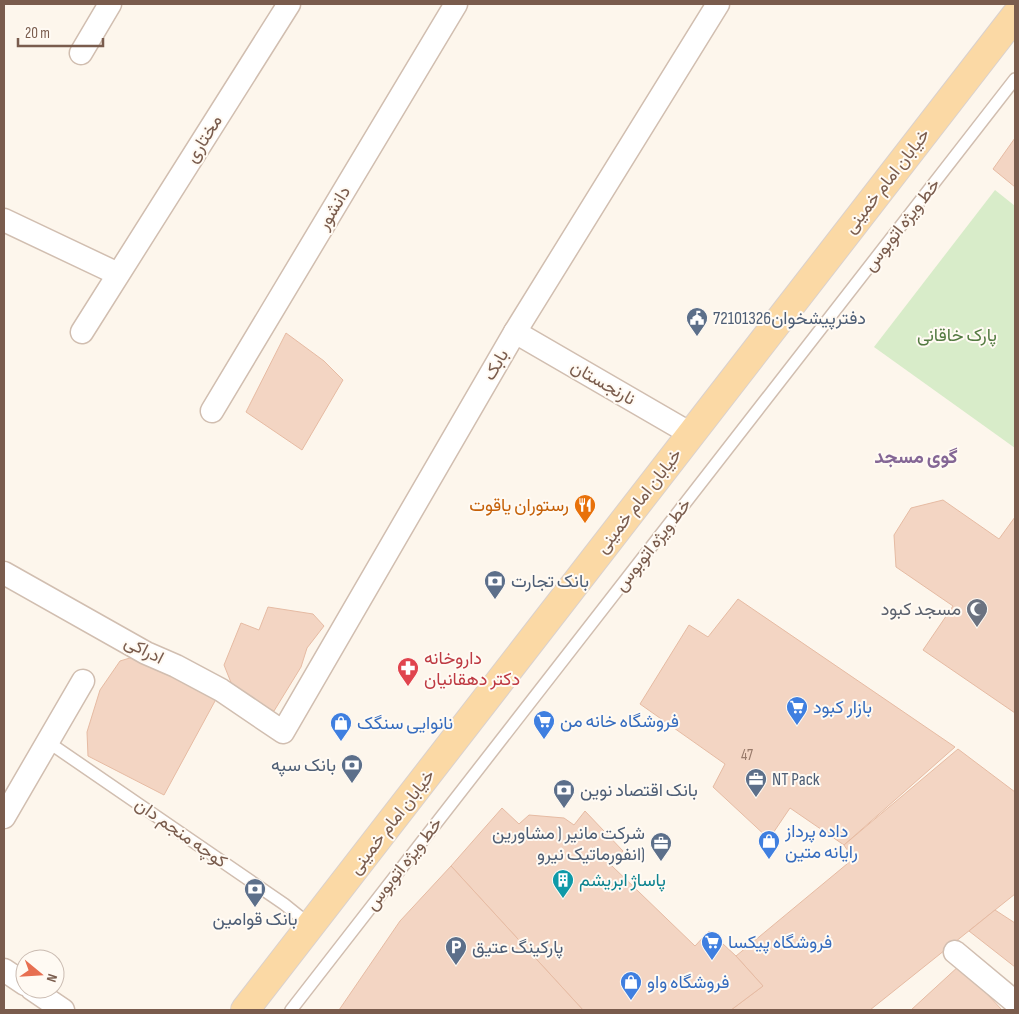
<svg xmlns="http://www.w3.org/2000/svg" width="1019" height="1014" viewBox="0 0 1019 1014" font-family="'Sofia Sans Condensed',Vazirmatn,sans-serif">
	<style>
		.green { fill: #d8ecc9 }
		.building { fill: #f3d5c3; stroke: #e6bba3 }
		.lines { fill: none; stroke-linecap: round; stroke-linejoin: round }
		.lane-casing { stroke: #d1beb0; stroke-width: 14 }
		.street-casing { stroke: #d1beb0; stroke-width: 25 }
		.primary-casing { stroke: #dad1cd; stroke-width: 30 }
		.lane { stroke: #fff; stroke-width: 11 }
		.street { stroke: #fff; stroke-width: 22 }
		.primary { stroke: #fbd9a5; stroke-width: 28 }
		.labels { text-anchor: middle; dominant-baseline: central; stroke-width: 4; stroke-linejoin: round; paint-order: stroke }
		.number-label { font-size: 15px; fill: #987a6a }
		.street-label { font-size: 18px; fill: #7a5c4d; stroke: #fffaf3 }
		.service-label { font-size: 18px; fill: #4e5e75; stroke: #fffaf3; text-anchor: start }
		.park-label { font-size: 18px; fill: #537a41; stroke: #fffaf3 }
		.food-label { font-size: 18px; fill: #c56008; stroke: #fffaf3; text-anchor: end }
		.worship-label { font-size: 18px; fill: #5b616d; stroke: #fffaf3; text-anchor: end }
		.health-label { font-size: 18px; fill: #be3a42; stroke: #fffaf3; text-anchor: start }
		.shop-label { font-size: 18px; fill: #366cbe; stroke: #fffaf3; text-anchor: start }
		.culture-label { font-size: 18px; fill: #0d838f; stroke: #fffaf3; text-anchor: start }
		.neighbourhood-label { font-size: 19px; font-weight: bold; fill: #846695; stroke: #fffaf3 }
	</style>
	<rect width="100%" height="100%" fill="#fdf6ec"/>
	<!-- green -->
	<path class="green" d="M995 190 1015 206V448L874 347Z"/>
	<!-- building -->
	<g class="building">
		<path d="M1015 138V187L993 169Z"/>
		<path d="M286 333 324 361 343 380 302 450 246 412Z"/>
		<path d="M943 500 999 539 1015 517V713L923 650 953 606 896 567 894 535 911 508Z"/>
		<path d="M738 599 955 747 844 845 790 808 769 839 713 787 725 764 640 704 689 625 708 637Z"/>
		<path d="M268 607 313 614 324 626 307 648 301 667 274 711 234 690 224 665 241 623 259 630Z"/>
		<path d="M146 653 221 690 164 795 88 756 87 732 100 690 120 661Z"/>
		<path d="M958 749 1015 792V894L870 1010H731L763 986 736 956 853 859 844 845Z"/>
		<path d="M502 808 519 824 529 815 564 818 574 825 585 811 623 851 611 865 695 946 709 931 736 956 763 986 731 1010H583L451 866Z"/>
		<path d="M451 866 583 1010H339L400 921Z"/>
		<path d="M995 910 1015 923V967L969 931Z"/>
		<path d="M960 965 1002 1010H911Z"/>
	</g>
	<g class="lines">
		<!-- lane casing -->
		<g class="lane-casing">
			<g id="lane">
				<path d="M48 742 284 904 310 925"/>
				<path d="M291 1010 1015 79"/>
			</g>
		</g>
		<!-- street casing -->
		<g class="street-casing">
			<g id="street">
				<path d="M81 53 110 4"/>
				<path d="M4 220 118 274"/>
				<path d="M82 332 289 4"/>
				<path d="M515 332 691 434"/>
				<path d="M212 411 456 4"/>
				<path d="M4 573 146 653 176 666 221 690 283 732 515 332 718 4"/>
				<path d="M4 817 83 681"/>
				<path d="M955 952 1015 1002"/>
				<path d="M4 970 25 984"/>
				<path d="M32 989 63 1010"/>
			</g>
		</g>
		<!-- primary casing -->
		<g class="primary-casing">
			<path id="primary" d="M245 1010 1015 16"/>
		</g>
		<!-- lane -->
		<use href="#lane" class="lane"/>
		<!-- street -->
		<use href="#street" class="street"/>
		<!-- primary -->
		<use href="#primary" class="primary"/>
	</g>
	<!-- icons -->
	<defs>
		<g id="civic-pin" transform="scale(1.125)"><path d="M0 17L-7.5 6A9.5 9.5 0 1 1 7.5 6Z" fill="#5c6f8a" stroke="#fffaf3"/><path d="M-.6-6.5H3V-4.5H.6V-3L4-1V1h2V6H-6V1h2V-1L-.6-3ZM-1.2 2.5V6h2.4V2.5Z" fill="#fff"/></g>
		<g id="restaurant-pin" transform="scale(1.125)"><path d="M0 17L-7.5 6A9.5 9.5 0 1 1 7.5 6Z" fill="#e8710a" stroke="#fffaf3"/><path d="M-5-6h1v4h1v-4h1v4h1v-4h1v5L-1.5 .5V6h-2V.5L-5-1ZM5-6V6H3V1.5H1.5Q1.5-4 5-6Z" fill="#fff"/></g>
		<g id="bank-pin" transform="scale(1.125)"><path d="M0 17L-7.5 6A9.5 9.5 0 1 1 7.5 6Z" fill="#5c6f8a" stroke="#fffaf3"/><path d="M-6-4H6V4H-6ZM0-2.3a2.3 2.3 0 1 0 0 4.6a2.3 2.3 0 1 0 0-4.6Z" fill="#fff"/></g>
		<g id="mosque-pin" transform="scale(1.125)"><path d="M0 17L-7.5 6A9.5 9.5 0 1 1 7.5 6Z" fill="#6b7280" stroke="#fffaf3"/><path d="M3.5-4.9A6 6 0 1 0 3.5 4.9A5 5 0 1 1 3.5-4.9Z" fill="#fff"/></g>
		<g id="pharmacy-pin" transform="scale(1.125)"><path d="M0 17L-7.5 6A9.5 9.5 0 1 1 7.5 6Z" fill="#e0444e" stroke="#fffaf3"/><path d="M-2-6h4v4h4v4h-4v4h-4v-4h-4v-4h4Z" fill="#fff"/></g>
		<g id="supermarket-pin" transform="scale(1.125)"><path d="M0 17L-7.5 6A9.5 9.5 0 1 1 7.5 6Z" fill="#3f7fe0" stroke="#fffaf3"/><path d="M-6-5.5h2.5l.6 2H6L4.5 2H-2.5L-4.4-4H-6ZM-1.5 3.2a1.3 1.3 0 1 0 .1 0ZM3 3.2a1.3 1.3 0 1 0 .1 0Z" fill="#fff"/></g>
		<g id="shop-pin" transform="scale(1.125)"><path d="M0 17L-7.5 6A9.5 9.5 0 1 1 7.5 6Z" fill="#3f7fe0" stroke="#fffaf3"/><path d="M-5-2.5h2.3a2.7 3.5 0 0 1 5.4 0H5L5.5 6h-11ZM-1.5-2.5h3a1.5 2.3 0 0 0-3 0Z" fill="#fff"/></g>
		<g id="office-pin" transform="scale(1.125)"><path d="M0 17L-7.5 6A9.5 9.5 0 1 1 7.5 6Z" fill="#5c6f8a" stroke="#fffaf3"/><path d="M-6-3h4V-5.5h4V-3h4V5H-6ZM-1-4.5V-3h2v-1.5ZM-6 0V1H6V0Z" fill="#fff"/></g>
		<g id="building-pin" transform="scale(1.125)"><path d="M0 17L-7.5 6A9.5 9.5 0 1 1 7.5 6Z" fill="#0f9aa8" stroke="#fffaf3"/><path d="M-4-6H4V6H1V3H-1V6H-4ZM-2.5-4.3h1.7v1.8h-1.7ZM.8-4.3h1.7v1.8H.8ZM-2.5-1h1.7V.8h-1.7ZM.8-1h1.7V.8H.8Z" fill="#fff"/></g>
		<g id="parking-pin" transform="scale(1.125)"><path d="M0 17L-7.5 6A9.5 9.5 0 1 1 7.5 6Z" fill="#5c6f8a" stroke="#fffaf3"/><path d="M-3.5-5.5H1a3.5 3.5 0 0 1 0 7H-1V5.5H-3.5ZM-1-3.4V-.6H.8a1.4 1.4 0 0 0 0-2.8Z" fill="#fff"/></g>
	</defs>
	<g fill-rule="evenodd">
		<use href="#civic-pin" x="697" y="318"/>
		<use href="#restaurant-pin" x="585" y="505"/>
		<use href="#bank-pin" x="495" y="581"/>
		<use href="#mosque-pin" x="977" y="609"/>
		<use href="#pharmacy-pin" x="408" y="668"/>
		<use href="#supermarket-pin" x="797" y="707"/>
		<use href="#supermarket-pin" x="544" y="721"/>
		<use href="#shop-pin" x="341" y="723"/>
		<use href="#bank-pin" x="352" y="765"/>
		<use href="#office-pin" x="756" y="779"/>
		<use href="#bank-pin" x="564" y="790"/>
		<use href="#shop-pin" x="769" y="841"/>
		<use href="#office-pin" x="661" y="843"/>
		<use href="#building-pin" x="563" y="880"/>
		<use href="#bank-pin" x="255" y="889"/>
		<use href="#supermarket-pin" x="712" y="942"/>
		<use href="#parking-pin" x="456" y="947"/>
		<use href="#shop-pin" x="631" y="982"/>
	</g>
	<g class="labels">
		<!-- number labels -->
		<g class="number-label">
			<text x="747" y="755">47</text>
		</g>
		<!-- street labels -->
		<g class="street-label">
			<text transform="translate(204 139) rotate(-58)">مختاری</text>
			<text transform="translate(887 181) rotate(-52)">خیابان امام خمینی</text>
			<text transform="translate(334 208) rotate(-59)">دانشور</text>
			<text transform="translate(902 225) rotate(-52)">خط ویژه اتوبوس</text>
			<text transform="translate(496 365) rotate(-60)">بابک</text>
			<text transform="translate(603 383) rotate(30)">نارنجستان</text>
			<text transform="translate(639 501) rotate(-52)">خیابان امام خمینی</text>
			<text transform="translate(653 545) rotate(-52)">خط ویژه اتوبوس</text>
			<text transform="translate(144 650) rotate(27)">ادراکی</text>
			<text transform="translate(392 822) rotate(-52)">خیابان امام خمینی</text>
			<text transform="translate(181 833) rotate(35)">کوچه منجم دان</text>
			<text transform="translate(404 864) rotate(-52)">خط ویژه اتوبوس</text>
		</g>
		<!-- service labels -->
		<g class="service-label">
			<text x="713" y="318">دفترپیشخوان72101326</text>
			<text x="511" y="581">بانک تجارت</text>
			<text x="336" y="765" text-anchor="end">بانک سپه</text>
			<text x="772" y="779">NT Pack</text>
			<text x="580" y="790">بانک اقتصاد نوین</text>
			<text x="645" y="833" text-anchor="end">شرکت مانیر ( مشاورین<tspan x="645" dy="21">انفورماتیک نیرو)</tspan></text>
			<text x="255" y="919" text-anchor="middle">بانک قوامین</text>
			<text x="472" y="947">پارکینگ عتیق</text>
		</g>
		<!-- park labels -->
		<g class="park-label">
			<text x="957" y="335">پارک خاقانی</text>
		</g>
		<!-- food labels -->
		<g class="food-label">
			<text x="569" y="505">رستوران یاقوت</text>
		</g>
		<!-- worship labels -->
		<g class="worship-label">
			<text x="961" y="609">مسجد کبود</text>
		</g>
		<!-- health labels -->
		<g class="health-label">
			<text x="424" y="658">داروخانه<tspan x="424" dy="21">دکتر دهقانیان</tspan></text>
		</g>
		<!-- shop labels -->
		<g class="shop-label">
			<text x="813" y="707">بازار کبود</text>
			<text x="560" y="721">فروشگاه خانه من</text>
			<text x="357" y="723">نانوایی سنگک</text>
			<text x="785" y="831">داده پرداز<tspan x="785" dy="21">رایانه متین</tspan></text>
			<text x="728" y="942">فروشگاه پیکسا</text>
			<text x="647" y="982">فروشگاه واو</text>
		</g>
		<!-- culture labels -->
		<g class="culture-label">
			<text x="579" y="880">پاساژ ابریشم</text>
		</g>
		<!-- neighbourhood labels -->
		<g class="neighbourhood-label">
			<text x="916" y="457">گوی مسجد</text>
		</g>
	</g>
	<!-- border -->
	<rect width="1019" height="1014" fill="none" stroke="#7a5c4d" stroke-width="10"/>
	<!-- north arrow -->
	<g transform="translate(40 974) rotate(108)"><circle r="24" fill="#fffaf3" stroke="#cabbb1"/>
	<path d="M0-4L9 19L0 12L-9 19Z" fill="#e76f51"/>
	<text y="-8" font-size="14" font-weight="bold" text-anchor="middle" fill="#7a5c4d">N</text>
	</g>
	<!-- scale -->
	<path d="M18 38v8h85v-8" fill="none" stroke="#7a5c4d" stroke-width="2.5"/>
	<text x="25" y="38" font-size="15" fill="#7a5c4d" stroke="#fffaf3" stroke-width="4" paint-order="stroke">20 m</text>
</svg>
